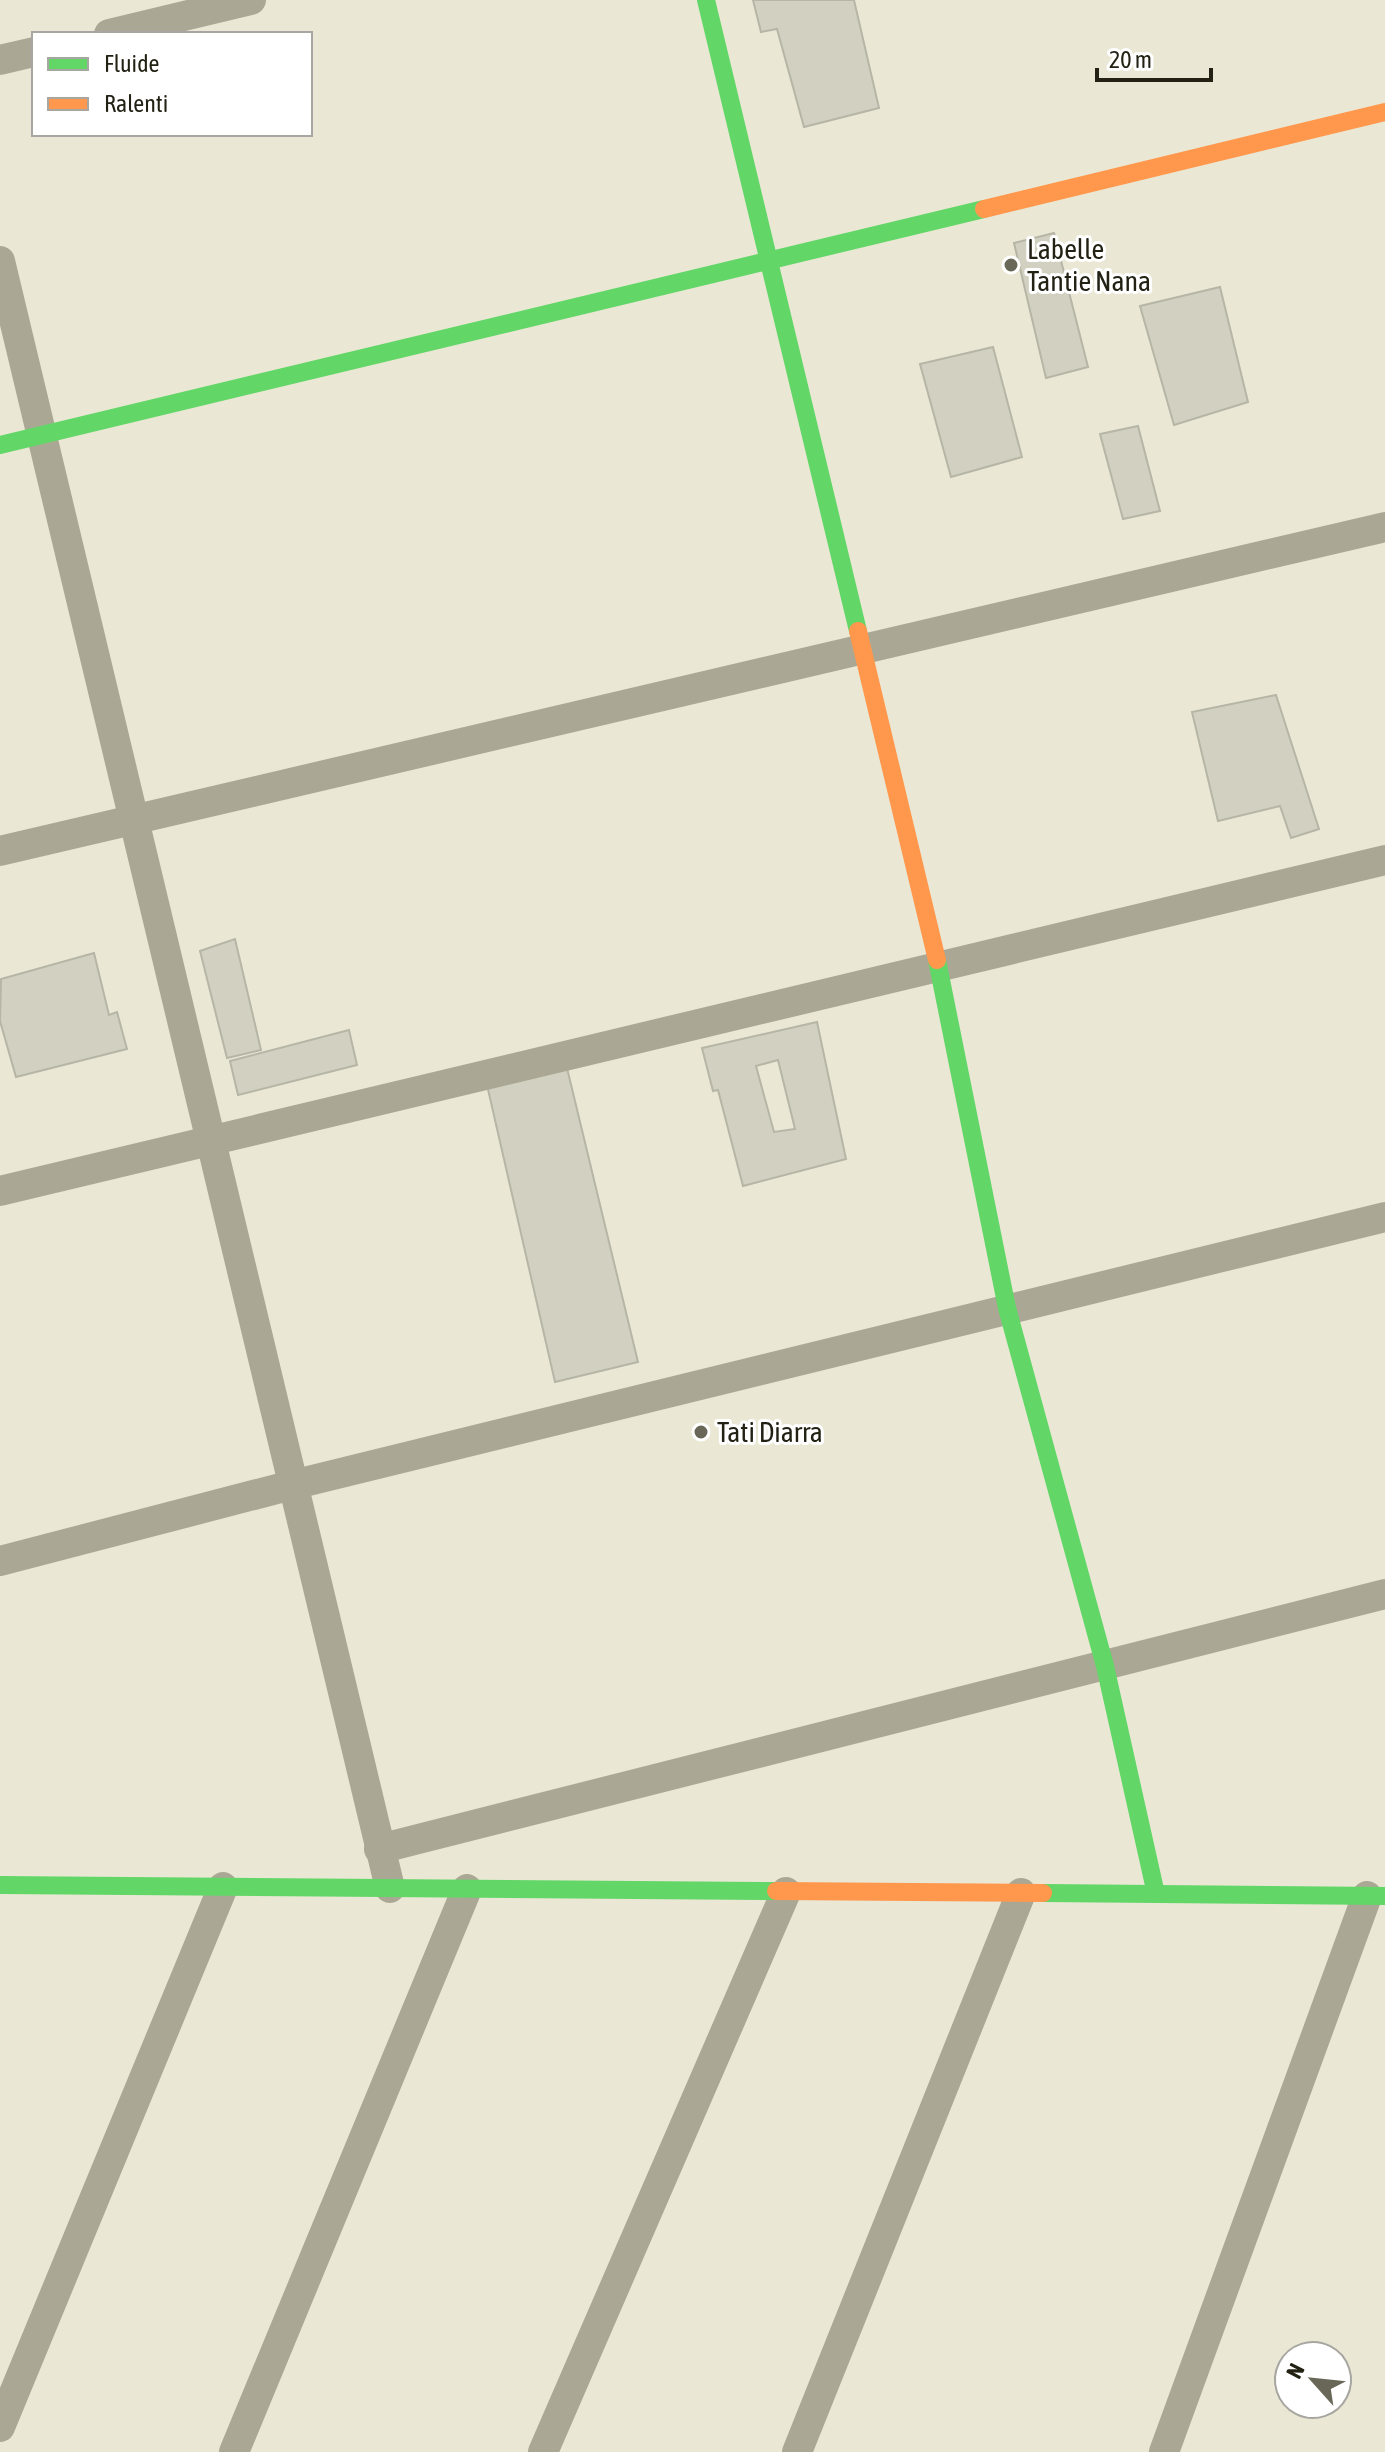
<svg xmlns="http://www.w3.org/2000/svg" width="1385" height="2452" viewBox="0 0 1385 2452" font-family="'Asap Condensed',sans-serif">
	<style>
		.building { fill: #d2d1c1; stroke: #b6b5a6; stroke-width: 2; fill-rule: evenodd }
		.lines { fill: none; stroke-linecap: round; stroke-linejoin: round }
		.street { stroke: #aaa894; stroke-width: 30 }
		.fast { stroke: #63d668; stroke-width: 18 }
		.slow { stroke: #ff974d; stroke-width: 18 }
		.poi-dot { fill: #686758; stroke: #fff; stroke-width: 3 }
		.labels { text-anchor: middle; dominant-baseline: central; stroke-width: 6; stroke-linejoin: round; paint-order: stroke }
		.poi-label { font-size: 28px; fill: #222114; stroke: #fff; text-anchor: start }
	</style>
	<rect width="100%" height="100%" fill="#eae8d5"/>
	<!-- building -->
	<g class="building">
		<path d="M753 0H854L879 108 804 127 777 29 761 32Z"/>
		<path d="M1054 233 1088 367 1046 378 1014 243Z"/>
		<path d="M1220 287 1248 402 1174 425 1140 306Z"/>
		<path d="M993 347 1022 457 951 477 920 364Z"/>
		<path d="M1138 426 1160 511 1123 519 1100 434Z"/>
		<path d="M1276 695 1319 829 1291 838 1280 806 1218 821 1192 712Z"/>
		<path d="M235 939 261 1050 227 1058 200 951Z"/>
		<path d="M94 953 109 1015 117 1012 127 1049 16 1077 0 1021 1 979Z"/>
		<path d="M817 1022 846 1159 743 1186 718 1090 713 1091 702 1048ZM778 1060 795 1129 774 1132 756 1066Z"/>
		<path d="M349 1030 357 1065 238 1095 230 1061Z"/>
		<path d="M567 1068 638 1362 555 1382 487 1085Z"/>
	</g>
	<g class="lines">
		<!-- street -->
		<g class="street">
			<path d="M109 34 251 0"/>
			<path d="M0 60 34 52"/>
			<path d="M0 261 390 1888"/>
			<path d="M0 851 1385 527"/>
			<path d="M0 1191 1385 860"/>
			<path d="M0 1561 292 1485 1385 1217"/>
			<path d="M379 1849 1385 1594"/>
			<path d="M0 2427 223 1887"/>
			<path d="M234 2452 467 1889"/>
			<path d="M543 2452 786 1892"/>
			<path d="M797 2452 1021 1893"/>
			<path d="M1164 2452 1367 1896"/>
		</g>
		<!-- fast -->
		<g class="fast">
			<path d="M706 0 858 631"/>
			<path d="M0 445 984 209"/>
			<path d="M937 960 1007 1308 1105 1666 1156 1894"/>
			<path d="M0 1885 776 1891"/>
			<path d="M1043 1893 1385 1896"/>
		</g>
		<!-- slow -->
		<g class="slow">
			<path d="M984 209 1385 112"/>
			<path d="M858 631 937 960"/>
			<path d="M776 1891 1043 1893"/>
		</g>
	</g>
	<!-- markers -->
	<g class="poi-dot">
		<circle cx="1011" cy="265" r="8"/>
		<circle cx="701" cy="1432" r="8"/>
	</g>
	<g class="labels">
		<!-- poi labels -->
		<g class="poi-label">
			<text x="1027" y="249">Labelle<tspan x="1027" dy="32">Tantie Nana</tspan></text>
			<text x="717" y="1432">Tati Diarra</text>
		</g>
	</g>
	<!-- legend -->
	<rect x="32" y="32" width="280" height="104" fill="#ffffff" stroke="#a7a6a1" stroke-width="2"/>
	<rect x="48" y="58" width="40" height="12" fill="#63d668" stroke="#a7a6a1" stroke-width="2"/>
	<text x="104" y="72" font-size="24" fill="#222114">Fluide</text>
	<rect x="48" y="98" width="40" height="12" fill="#ff974d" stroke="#a7a6a1" stroke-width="2"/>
	<text x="104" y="112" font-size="24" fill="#222114">Ralenti</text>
	<!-- north arrow -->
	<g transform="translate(1313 2380) rotate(297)"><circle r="38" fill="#ffffff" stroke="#a7a6a1" stroke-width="2"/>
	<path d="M0-6L14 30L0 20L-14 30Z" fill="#686758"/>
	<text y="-12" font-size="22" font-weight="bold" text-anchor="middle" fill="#222114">N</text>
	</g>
	<!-- scale -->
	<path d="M1097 68v12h114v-12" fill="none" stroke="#222114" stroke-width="4"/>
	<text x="1109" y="68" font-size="24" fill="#222114" stroke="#ffffff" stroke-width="6" paint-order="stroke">20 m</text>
</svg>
